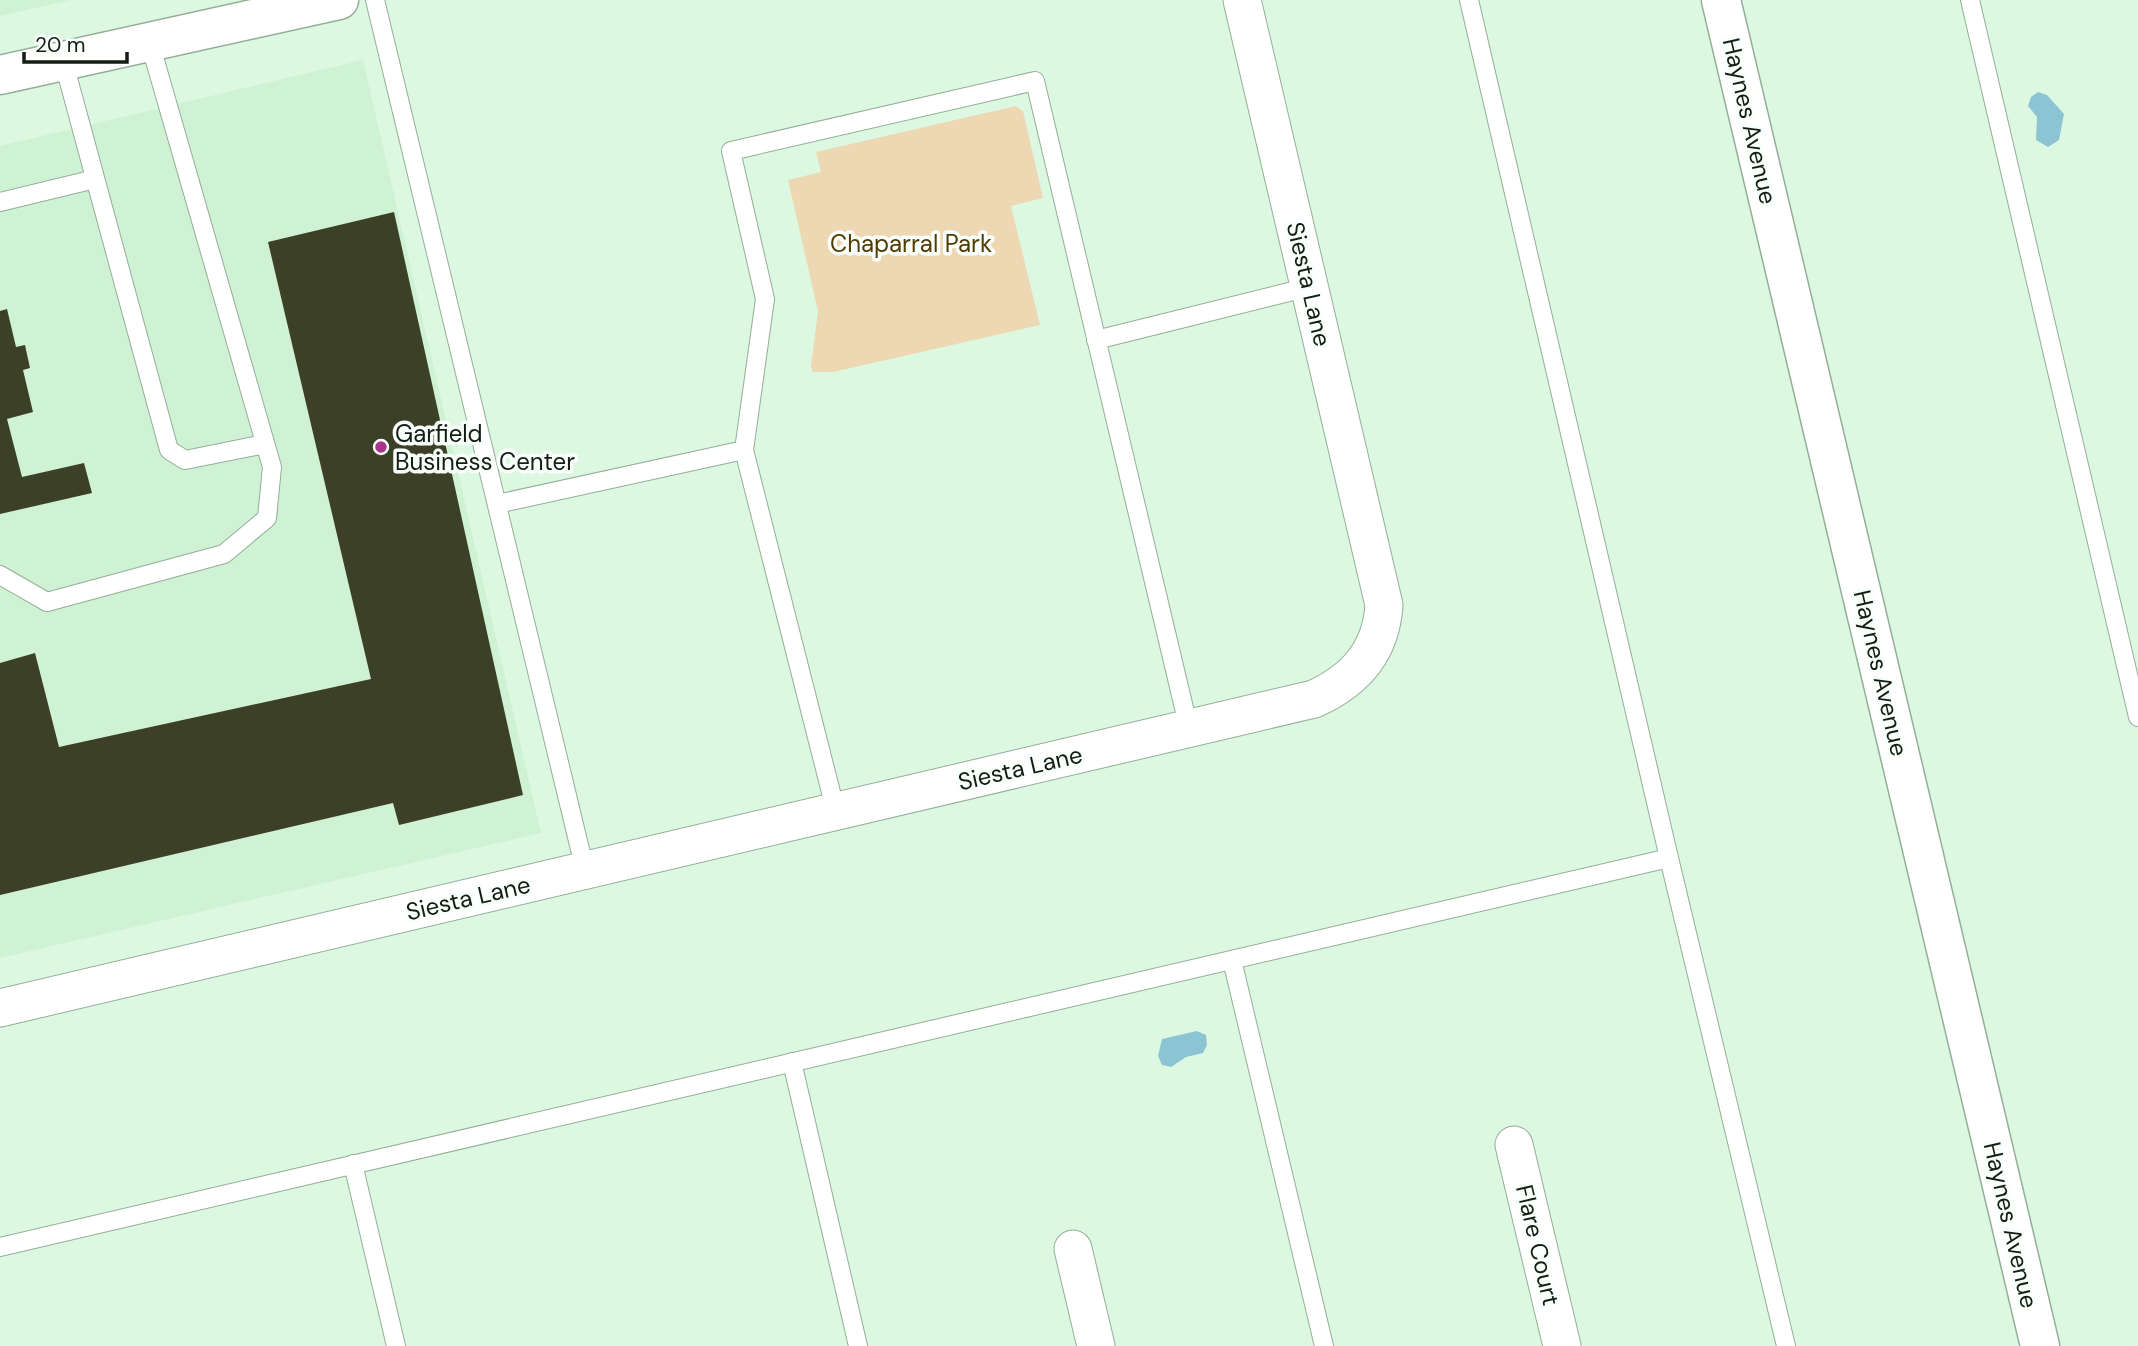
<svg xmlns="http://www.w3.org/2000/svg" width="2138" height="1346" viewBox="0 0 2138 1346" font-family="'DM Sans',sans-serif">
	<style>
		.built { fill: #cff1d4 }
		.green { fill: #edd8b3 }
		.water { fill: #8cc4d4 }
		.building { fill: #3c4026 }
		.lines { fill: none; stroke-linecap: round; stroke-linejoin: round }
		.service-casing { stroke: #94ae98; stroke-width: 20 }
		.minor-casing { stroke: #94ae98; stroke-width: 39 }
		.tertiary-casing { stroke: #94ae98; stroke-width: 41 }
		.secondary-casing { stroke: #94ae98; stroke-width: 41 }
		.service { stroke: #fff; stroke-width: 18 }
		.minor { stroke: #fff; stroke-width: 37 }
		.tertiary { stroke: #fff; stroke-width: 38 }
		.secondary { stroke: #fff; stroke-width: 38 }
		.poi-dot { fill: #ab358c; stroke: #f9fffa; stroke-width: 2.5 }
		.labels { text-anchor: middle; dominant-baseline: central; stroke-width: 7; stroke-linejoin: round; paint-order: stroke }
		.street-label { font-size: 24px; fill: #131d15; stroke: #f9fffa }
		.park-label { font-size: 24px; fill: #523a03; stroke: #f9fffa }
		.poi-label { font-size: 24px; fill: #131d15; stroke: #f9fffa; text-anchor: start }
	</style>
	<rect width="100%" height="100%" fill="#ddf8e1"/>
	<!-- built -->
	<g class="built">
		<path d="M0 0H70L0 16Z"/>
		<path d="M363 60 541 833 0 958V146Z"/>
	</g>
	<!-- green -->
	<path class="green" d="M1016 106 1023 111 1043 198 1011 206 1040 325 833 372H813L811 367 818 311 788 180 821 172 816 152Z"/>
	<!-- water -->
	<g class="water">
		<path d="M2038 92 2047 95 2064 114 2059 140 2048 147 2036 140 2037 117 2028 106 2031 97Z"/>
		<path d="M1197 1031 1206 1035 1207 1045 1203 1053 1186 1057 1171 1067 1162 1065 1158 1056 1162 1039Z"/>
	</g>
	<!-- building -->
	<g class="building">
		<path d="M394 212 523 795 399 825 393 803 0 895V663L35 653 59 747 371 679 268 242Z"/>
		<path d="M7 309 16 347 25 345 30 368 23 370 33 412 7 419 22 477 84 463 92 493 0 514V311Z"/>
	</g>
	<g class="lines">
		<!-- service casing -->
		<g class="service-casing">
			<g id="service">
				<path d="M375 0 585 870"/>
				<path d="M1469 0 1669 858 1786 1346"/>
				<path d="M1970 0 2138 717"/>
				<path d="M63 60 169 450 185 460 265 444"/>
				<path d="M0 202 95 179"/>
				<path d="M1096 340 1309 287"/>
				<path d="M497 504 744 450"/>
				<path d="M0 575 47 602 224 554 267 518 272 467 149 40"/>
				<path d="M836 812 744 450 765 299 731 151 1035 81 1189 729"/>
				<path d="M1232 960 1324 1346"/>
				<path d="M792 1062 858 1346"/>
				<path d="M353 1164 396 1346"/>
				<path d="M0 1247 1669 858"/>
			</g>
		</g>
		<!-- minor casing -->
		<g class="minor-casing">
			<g id="minor">
				<path d="M0 1008 1314 699C1356 680 1381 651 1384 605L1242 0"/>
				<path d="M1514 1145 1562 1346"/>
				<path d="M1073 1249 1096 1346"/>
			</g>
		</g>
		<!-- tertiary casing -->
		<g class="tertiary-casing">
			<path id="tertiary" d="M1721 0 2040 1346"/>
		</g>
		<!-- secondary casing -->
		<g class="secondary-casing">
			<path id="secondary" d="M0 75 339 0"/>
		</g>
		<!-- service -->
		<use href="#service" class="service"/>
		<!-- minor -->
		<use href="#minor" class="minor"/>
		<!-- tertiary -->
		<use href="#tertiary" class="tertiary"/>
		<!-- secondary -->
		<use href="#secondary" class="secondary"/>
	</g>
	<!-- markers -->
	<circle class="poi-dot" cx="381" cy="447" r="7"/>
	<g class="labels">
		<!-- street labels -->
		<g class="street-label">
			<text transform="translate(1750 121) rotate(77)">Haynes Avenue</text>
			<text transform="translate(1309 284) rotate(77)">Siesta Lane</text>
			<text transform="translate(1881 673) rotate(77)">Haynes Avenue</text>
			<text transform="translate(1020 768) rotate(-13)">Siesta Lane</text>
			<text transform="translate(468 898) rotate(-13)">Siesta Lane</text>
			<text transform="translate(2011 1225) rotate(77)">Haynes Avenue</text>
			<text transform="translate(1538 1245) rotate(77)">Flare Court</text>
		</g>
		<!-- park labels -->
		<g class="park-label">
			<text x="911" y="243">Chaparral Park</text>
		</g>
		<!-- poi labels -->
		<g class="poi-label">
			<text x="395" y="433">Garfield<tspan x="395" dy="28">Business Center</tspan></text>
		</g>
	</g>
	<!-- scale -->
	<path d="M24 52v10h103v-10" fill="none" stroke="#131d15" stroke-width="3.5"/>
	<text x="35" y="52" font-size="21" fill="#131d15" stroke="#f9fffa" stroke-width="5" paint-order="stroke">20 m</text>
</svg>
